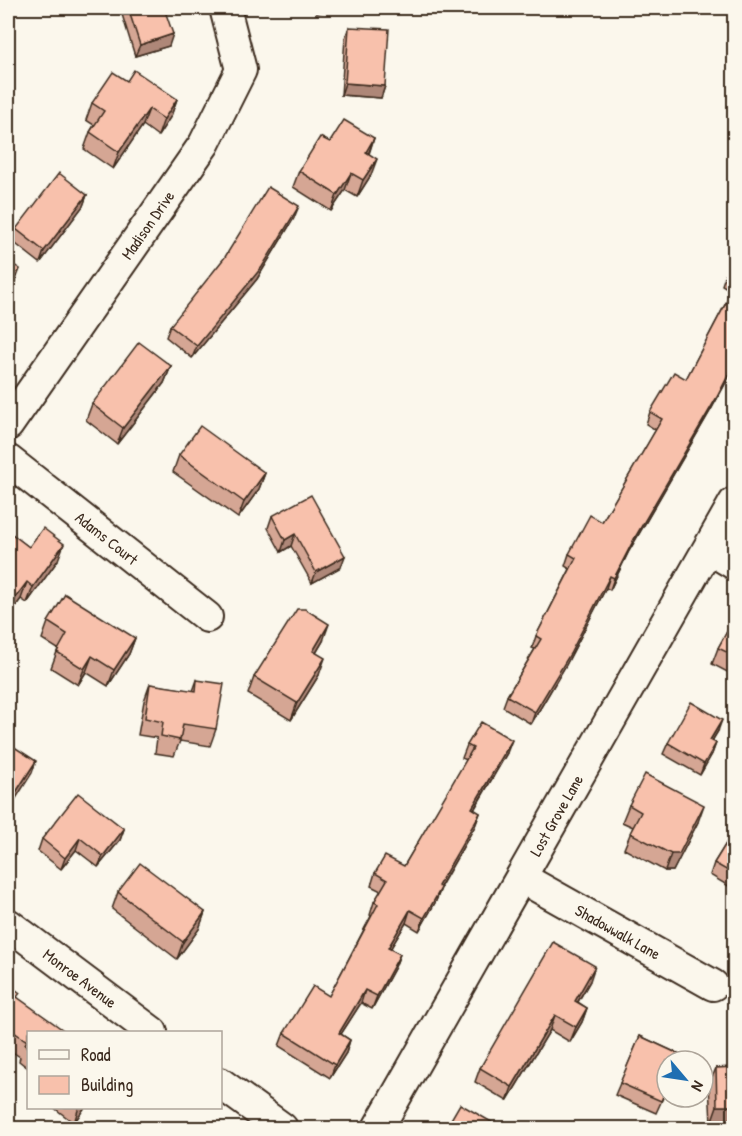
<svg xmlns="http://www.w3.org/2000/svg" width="742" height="1136" viewBox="0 0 742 1136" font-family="'Patrick Hand',sans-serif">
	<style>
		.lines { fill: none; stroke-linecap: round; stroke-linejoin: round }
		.minor-casing { stroke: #3b2a1e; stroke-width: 34 }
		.minor { stroke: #fbf7ec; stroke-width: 30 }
		.wall { fill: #d5a694; stroke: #3b2a1e; stroke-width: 1.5 }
		.shaded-wall { fill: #ae8778; stroke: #3b2a1e; stroke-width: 1.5 }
		.building { fill: #f8c1ac; stroke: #3b2a1e; stroke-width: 1.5 }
		.labels { text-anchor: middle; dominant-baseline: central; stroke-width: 4.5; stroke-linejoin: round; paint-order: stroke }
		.street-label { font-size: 16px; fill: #3b2a1e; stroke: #fbf7ec }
	</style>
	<rect width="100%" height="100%" fill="#fbf7ec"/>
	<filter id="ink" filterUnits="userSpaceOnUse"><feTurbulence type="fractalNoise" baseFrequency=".0167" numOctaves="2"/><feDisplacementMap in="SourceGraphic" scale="12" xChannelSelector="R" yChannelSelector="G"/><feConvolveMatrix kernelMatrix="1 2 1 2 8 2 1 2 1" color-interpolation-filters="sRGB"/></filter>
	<g filter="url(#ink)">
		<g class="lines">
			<!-- minor casing -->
			<g class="minor-casing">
				<g id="minor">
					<path id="s1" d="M8 425 204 144 241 70 225 8"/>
					<path id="s2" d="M8 460 207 617"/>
					<path d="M709 549 734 564"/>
					<path id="s3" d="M522 878 713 985"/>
					<path id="s4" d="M8 924 152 1032"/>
					<path d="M220 1083 282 1128"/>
					<path id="s5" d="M378 1128 734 503"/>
				</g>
			</g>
			<!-- minor -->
			<use href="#minor" class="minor"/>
		</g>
		<!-- wall -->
		<g class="wall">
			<path d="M120 8H164L169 46 135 56Z"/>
			<path d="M349 27 385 86 381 98 341 95 345 38Z"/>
			<path d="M127 81 177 99 171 116 158 136 143 125 113 169 84 149 90 132 94 125 86 120 92 103Z"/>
			<path d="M374 138 369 154 371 175 357 197 345 190 331 211 293 187 299 171 330 142Z"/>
			<path d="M87 195 83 206 40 263 12 241 16 229Z"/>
			<path d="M294 218 257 279 192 358 166 337 170 326Z"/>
			<path d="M735 258V366L712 408 629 551 610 590 606 588 566 665 531 724 503 707 507 696 535 649 532 648 536 636 570 569 565 566 569 554 602 522 656 430 646 424 650 412 686 379 732 291 722 285 726 273Z"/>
			<path d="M171 366 164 383 117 444 86 420 92 404Z"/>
			<path d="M179 455 265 473 259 489 238 518 173 472Z"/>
			<path d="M272 516 341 567 312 583 291 546 281 552 268 528Z"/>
			<path d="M8 531 29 547 58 560 27 603 21 599 9 615 8 614Z"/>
			<path d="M735 617V676L712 664 718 648Z"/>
			<path d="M48 622 135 638 129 654 108 686 86 672 78 685 51 668 58 649 42 639Z"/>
			<path d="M323 641 316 653 319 675 291 720 248 694 254 677Z"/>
			<path d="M197 680 216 729 210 746 180 741 174 756 155 753 157 738 138 735 144 701 150 684 193 691Z"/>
			<path d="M718 731 712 741 716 743 712 754 700 775 663 754 668 743Z"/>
			<path d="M467 745 507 753 474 810 480 813 475 826 440 888H441L436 901 419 931 406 923 390 949 400 954 395 967 372 1009 361 1003 341 1034 350 1040 346 1053 330 1078 279 1046 284 1033 329 996 371 916 370 915 374 902 381 891 371 886 375 873 404 866 467 760 462 758Z"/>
			<path d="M629 805 698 822 673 871H665L624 849 633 827 622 822Z"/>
			<path d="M124 829 120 840 98 867 76 850 61 869 38 851 42 839Z"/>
			<path d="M735 829V890L710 875 714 863Z"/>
			<path d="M118 892 205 912 199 929 177 959 112 909Z"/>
			<path d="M590 981 578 1002 587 1008 582 1022 570 1042 550 1030 507 1101 475 1082 480 1068Z"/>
			<path d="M8 984 18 998 28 1032V1068L19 1061 20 1057 8 1049Z"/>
			<path d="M640 1036 681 1055 679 1061H667V1089L656 1113 615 1095Z"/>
			<path d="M735 1067V1122L711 1123 709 1085 716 1068Z"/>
			<path d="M53 1107H85L74 1123Z"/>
		</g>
		<!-- shaded-wall -->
		<g class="shaded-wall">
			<path d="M319 8H333L317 13Z"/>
			<path d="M173 34 169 46 135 56 140 45Z"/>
			<path d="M345 83 385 86 381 98 341 95Z"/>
			<path d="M177 99 171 116 158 136 164 119Z"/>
			<path d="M149 109 143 125 113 169 119 152Z"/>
			<path d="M374 138 368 155 366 152Z"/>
			<path d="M377 159 371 175 357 197 363 180Z"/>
			<path d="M351 173 345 190 331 211 337 195Z"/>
			<path d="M87 195 83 206 40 263 44 251Z"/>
			<path d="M299 206 294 218 257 279 192 358 197 346Z"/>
			<path d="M20 269 14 285 8 297V290Z"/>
			<path d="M735 362V366L712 408 629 551 610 590 614 578 634 539Z"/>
			<path d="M171 366 164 383 117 444 123 428Z"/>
			<path d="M265 473 259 489 238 518 244 502Z"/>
			<path d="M295 534 291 546 281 552 285 540Z"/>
			<path d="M64 544 58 560 27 603 33 587Z"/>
			<path d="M345 556 341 567 312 583 316 572Z"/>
			<path d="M610 576 606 588 566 665 531 724 535 712Z"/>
			<path d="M27 582 21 599 9 615 15 598Z"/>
			<path d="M329 624 323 641 307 668 313 651Z"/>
			<path d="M135 638 129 654 108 686 114 670Z"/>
			<path d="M92 656 86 672 78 685 84 669Z"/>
			<path d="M325 658 319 675 291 720 297 703Z"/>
			<path d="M722 720 718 731 706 751 710 740Z"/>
			<path d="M512 740 507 753 467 821 472 808Z"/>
			<path d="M716 743 712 754 700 775 704 764Z"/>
			<path d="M36 761 32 773 8 811 9 803Z"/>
			<path d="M704 805 698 822 673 871H665L671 854Z"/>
			<path d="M480 813 475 826 433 899 438 886Z"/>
			<path d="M124 829 120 840 98 867 103 856Z"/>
			<path d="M80 838 76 850 61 869 65 858Z"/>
			<path d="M441 888 436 901 419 931 424 918Z"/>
			<path d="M410 910 406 923 383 961 388 948Z"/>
			<path d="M205 912 199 929 177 959 183 942Z"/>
			<path d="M400 954 395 967 372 1009 377 996Z"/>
			<path d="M595 966 590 981 570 1015 575 1001Z"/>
			<path d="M365 990 361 1003 334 1045 339 1033Z"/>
			<path d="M587 1008 582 1022 570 1042 576 1027Z"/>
			<path d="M555 1015 550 1030 507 1101 512 1087Z"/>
			<path d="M350 1040 346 1053 330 1078 335 1065Z"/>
			<path d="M717 1106H735V1122L711 1123Z"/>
			<path d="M79 1107H85L74 1123Z"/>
		</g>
		<!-- building -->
		<g class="building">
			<path d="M128 8H164L173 34 140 45Z"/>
			<path d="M349 27 389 29 385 86 345 83Z"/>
			<path d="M134 70 177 99 164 119 149 109 119 152 90 132 104 111 92 103 113 72 127 81Z"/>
			<path d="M344 120 374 138 366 152 377 159 363 180 351 173 337 195 299 171 320 137 330 142Z"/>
			<path d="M59 173 87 195 44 251 16 229Z"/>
			<path d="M268 187 299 206 262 267 197 346 170 326 225 257Z"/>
			<path d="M735 258V278L726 273Z"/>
			<path d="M8 261 20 269 8 290Z"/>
			<path d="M735 286V362L717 397 634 539 614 578 610 576 570 654 535 712 507 696 541 639 536 636 576 558 569 554 590 515 602 522 662 419 650 412 674 372 686 379Z"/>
			<path d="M139 342 171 366 123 428 92 404Z"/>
			<path d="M200 426 265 473 244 502 179 455Z"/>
			<path d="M311 495 345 556 316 572 295 534 285 540 272 516Z"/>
			<path d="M43 528 64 544 33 587 27 582 15 598 8 593V531L29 547Z"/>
			<path d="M65 594 135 638 114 670 92 656 84 669 57 652 67 634 48 622Z"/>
			<path d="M297 609H305L329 624 313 651 325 658 297 703 254 677Z"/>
			<path d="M735 617V656L718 648Z"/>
			<path d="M197 680 224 684 216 729 183 724 180 740 161 736 163 722 145 718 150 684 196 691Z"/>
			<path d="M691 702 722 720 710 740 716 743 704 764 668 743Z"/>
			<path d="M481 722 512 740 472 808 480 813 438 886 441 888 424 918 410 910 388 948 400 954 377 996 365 990 339 1033 350 1040 335 1065 284 1033 313 986 329 996 378 904 374 902 387 880 375 873 385 856 404 866 473 748 467 745Z"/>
			<path d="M8 743 36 761 9 803 8 802Z"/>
			<path d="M645 774 704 805 679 854H671L630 833 641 812 629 805Z"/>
			<path d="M78 793 124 829 103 856 80 838 65 858 42 839Z"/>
			<path d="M735 829V875L714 863Z"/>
			<path d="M140 863 205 912 183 942 118 892Z"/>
			<path d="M553 942 595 966 575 1001 587 1008 576 1027 555 1015 512 1087 480 1068Z"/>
			<path d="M8 984 20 993 17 997 66 1032H28V1047L25 1044 27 1041 8 1028Z"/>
			<path d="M640 1036 681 1055 679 1061H667V1087L661 1101 620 1083Z"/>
			<path d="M735 1067V1106H717L716 1068Z"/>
			<path d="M460 1104 502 1128H446Z"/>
		</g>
	</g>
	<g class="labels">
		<!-- street labels -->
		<g class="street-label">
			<text stroke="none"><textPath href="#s1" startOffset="244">Madison Drive</textPath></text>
			<text stroke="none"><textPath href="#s2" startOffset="126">Adams Court</textPath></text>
			<text stroke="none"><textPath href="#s5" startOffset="360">Lost Grove Lane</textPath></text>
			<text stroke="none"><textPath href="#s3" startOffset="110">Shadowwalk Lane</textPath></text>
			<text stroke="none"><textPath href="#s4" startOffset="90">Monroe Avenue</textPath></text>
		</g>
	</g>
	<!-- margin -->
	<rect width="742" height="1136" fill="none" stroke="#fbf7ec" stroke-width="30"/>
	<rect x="15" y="15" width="712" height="1106" fill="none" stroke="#3b2a1e" stroke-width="2" filter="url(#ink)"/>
	<!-- legend -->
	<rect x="27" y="1031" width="195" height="78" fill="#fbf7ec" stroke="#aea59a" stroke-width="1.5"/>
	<rect x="39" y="1050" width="30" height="9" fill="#fbf7ec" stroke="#aea59a" stroke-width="1.5"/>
	<text x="81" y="1061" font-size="18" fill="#3b2a1e">Road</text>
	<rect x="39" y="1076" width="30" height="18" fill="#f8c1ac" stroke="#aea59a" stroke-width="1.5"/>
	<text x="81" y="1091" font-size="18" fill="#3b2a1e">Building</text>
	<!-- north arrow -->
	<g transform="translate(685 1079) rotate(119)"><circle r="28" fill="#fbf7ec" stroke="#aea59a" stroke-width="1.5"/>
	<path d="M0-4.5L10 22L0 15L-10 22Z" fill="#1f6fb2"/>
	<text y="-9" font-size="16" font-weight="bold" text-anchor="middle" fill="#3b2a1e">N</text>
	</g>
</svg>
